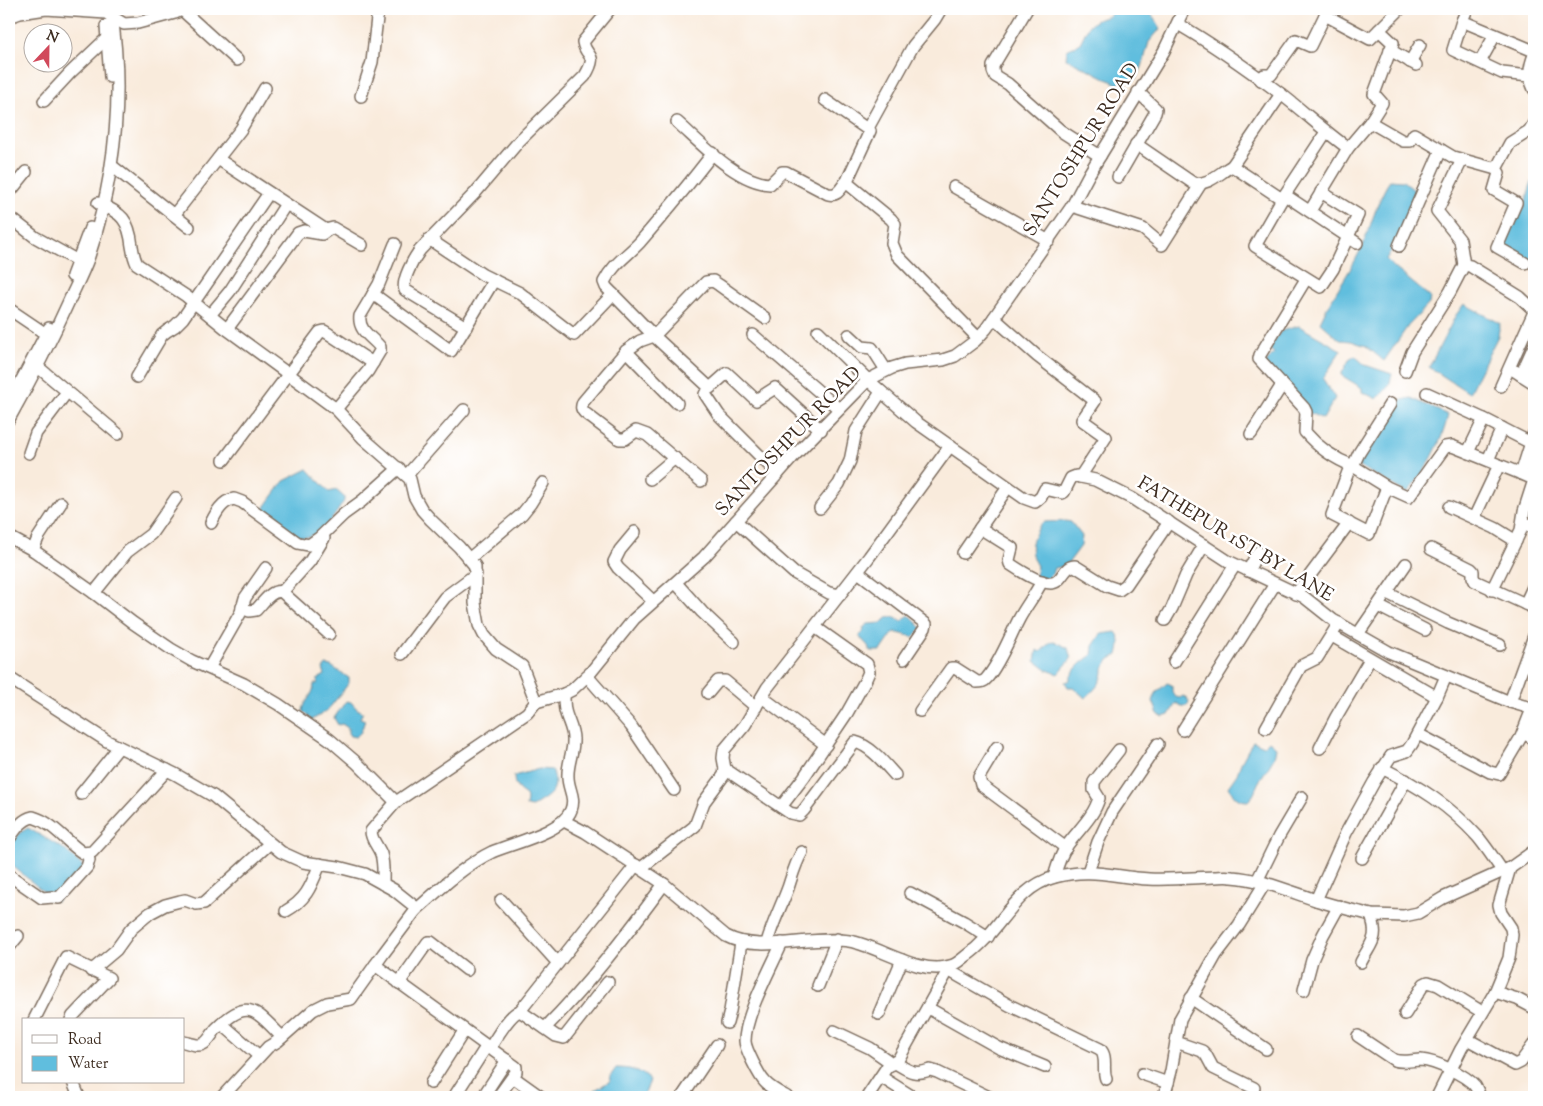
<svg xmlns="http://www.w3.org/2000/svg" width="1543" height="1106" viewBox="0 0 1543 1106" font-family="'Sorts Mill Goudy',serif">
	<style>
		.water { fill: #60bede; stroke: #4e747e }
		.lines { fill: none; stroke-linecap: round; stroke-linejoin: round }
		.minor-casing { stroke: #7e6e60; stroke-width: 14 }
		.minor { stroke: #fff; stroke-width: 11 }
		.labels { text-anchor: middle; dominant-baseline: central; stroke-width: 5; stroke-linejoin: round; paint-order: stroke }
		.street-label { font-size: 19px; fill: #3b2a1e; stroke: #fff }
	</style>
	<rect width="100%" height="100%" fill="#fff"/>
	<filter id="ink" filterUnits="userSpaceOnUse"><feTurbulence type="fractalNoise" baseFrequency=".02" numOctaves="2"/><feDisplacementMap in="SourceGraphic" scale="10" xChannelSelector="R" yChannelSelector="G"/><feConvolveMatrix kernelMatrix="1 2 1 2 8 2 1 2 1" color-interpolation-filters="sRGB"/></filter>
	<filter id="wash" filterUnits="userSpaceOnUse"><feTurbulence type="fractalNoise" baseFrequency=".0096" numOctaves="4" result="noise"/><feDisplacementMap in="SourceGraphic" scale="20" xChannelSelector="R" yChannelSelector="G"/><feGaussianBlur stdDeviation="1.12" result="paint"/><feColorMatrix in="noise" values="0 0 0 0 0 0 0 0 0 0 0 0 0 0 0 0 0 1.4 0 .05"/><feComposite in="paint" operator="in"/></filter>
	<g filter="url(#wash)">
		<rect width="100%" height="100%" fill="#f9ebdc"/>
		<!-- water -->
		<g class="water">
			<path d="M1114 9C1139 9 1149 3 1160 29L1149 42 1142 67 1135 80 1117 84 1066 58 1067 50 1080 43 1089 25 1097 20 1109 16Z"/>
			<path d="M1534 179V265L1501 248 1514 216 1523 210 1531 184Z"/>
			<path d="M1390 180 1403 181 1420 195 1409 225 1386 259 1396 269 1430 297 1429 304 1408 326 1384 361 1366 346 1351 341 1340 340 1320 322C1331 297 1348 276 1360 251 1371 228 1376 202 1390 180Z"/>
			<path d="M1464 304 1500 323 1498 336 1469 393 1429 367 1456 315Z"/>
			<path d="M1299 326 1341 350 1323 379 1335 398 1323 419 1303 410 1260 370 1274 353 1269 349 1281 331Z"/>
			<path d="M1355 356 1365 365 1392 374 1389 386 1377 399 1362 392V388L1341 375 1349 360Z"/>
			<path d="M1411 398 1448 415C1442 443 1426 472 1407 493L1355 464 1394 402Z"/>
			<path d="M308 469 329 492 336 490 344 497V501C335 515 321 539 301 537 290 536 271 518 262 511L284 481Z"/>
			<path d="M1066 521 1071 522 1082 536 1081 546 1066 566 1054 568 1052 574 1047 579 1035 577 1037 566C1029 553 1030 543 1037 531 1039 527 1040 523 1045 522 1051 521 1059 522 1066 521Z"/>
			<path d="M909 615 922 628 914 637 894 632 881 651H870L868 646 859 636 864 631 863 628 868 624 882 623 887 618 893 617 902 621Z"/>
			<path d="M1116 632C1122 639 1120 646 1118 655L1110 659 1103 668C1104 682 1094 690 1085 698L1073 687H1068L1065 682 1069 681C1074 668 1081 662 1092 655L1093 646 1101 634Z"/>
			<path d="M1054 641 1068 648 1071 659 1058 674 1047 670 1035 661 1037 650 1040 652C1046 648 1048 642 1054 641Z"/>
			<path d="M326 665 331 666 349 678V683L327 711 312 720 303 711C304 700 314 696 314 684H317L318 679 325 675 323 669Z"/>
			<path d="M1167 683 1172 685V693L1176 697 1180 698 1183 696 1187 698 1189 702 1187 706H1182L1176 703 1169 715 1163 717 1158 714 1153 701 1156 693Z"/>
			<path d="M346 701 351 702 357 709 363 712 360 718 365 720 361 732 356 737 350 736 348 733V728L342 724 338 725 334 718Z"/>
			<path d="M1253 741 1264 746 1269 741 1276 747C1274 764 1267 767 1260 780 1254 789 1257 793 1248 801 1237 801 1234 796 1228 787L1237 774 1241 763Z"/>
			<path d="M539 769 552 770C561 792 548 796 532 807L526 806 527 800 526 795C517 789 514 786 514 776Z"/>
			<path d="M28 828 64 849 85 868 56 902 9 863 10 851 9 846 21 832Z"/>
			<path d="M616 1068C628 1068 643 1070 650 1081L643 1097H594L595 1090 610 1081 611 1075Z"/>
		</g>
	</g>
	<g filter="url(#ink)">
		<g class="lines">
			<!-- minor casing -->
			<g class="minor-casing">
				<g id="minor">
					<path d="M1027 9 993 66V71L995 76 1008 84 1061 131 1100 156"/>
					<path d="M1467 9 1462 21 1534 51"/>
					<path d="M182 10 237 60"/>
					<path d="M1325 15 1370 39 1400 9"/>
					<path d="M9 17 20 13 46 9 106 13 124 24 138 23 175 13 183 9"/>
					<path d="M1462 21 1453 50 1502 73 1529 76"/>
					<path d="M1178 24C1212 44 1245 67 1277 91 1301 109 1323 130 1348 148"/>
					<path d="M106 26 110 77"/>
					<path d="M1390 50 1416 65"/>
					<path d="M1534 55C1529 68 1528 76 1534 89"/>
					<path d="M1410 62 1420 45"/>
					<path d="M1480 62 1495 35"/>
					<path d="M1261 80 1264 75H1271L1296 40 1310 46 1328 9"/>
					<path d="M361 96 372 62 378 9"/>
					<path d="M825 100 870 131 846 183"/>
					<path d="M44 101 70 73 107 38"/>
					<path d="M677 122C701 143 736 182 770 184L782 172H786L828 194C837 196 840 190 845 183H847L891 219 895 224 892 243 897 255 978 338"/>
					<path d="M1370 122 1382 103 1374 94 1393 43 1379 30"/>
					<path d="M868 128 913 46 935 19 941 9"/>
					<path d="M1136 144 1193 183C1208 186 1219 173 1232 166L1281 94"/>
					<path d="M713 153C690 183 665 213 640 242 627 256 613 264 604 282L606 287 654 336 710 388 727 373 756 400 775 388 821 430"/>
					<path d="M218 159 326 230"/>
					<path d="M1462 160 1437 211 1460 240 1464 265"/>
					<path d="M112 166 189 227"/>
					<path d="M1232 166 1282 199"/>
					<path d="M1118 177 1155 113 1156 109 1138 92"/>
					<path d="M954 187 1049 241"/>
					<path d="M1321 192 1358 215 1333 269 1321 287 1255 246 1282 199 1326 132"/>
					<path d="M9 193 26 172"/>
					<path d="M1285 195 1357 243"/>
					<path d="M98 203C122 213 129 220 132 246 133 253 134 258 137 264L186 296 224 327 317 395 336 409 363 438 410 479 414 496 422 510 431 520 459 547 475 566V603L479 625 484 635 496 649 522 666 536 702"/>
					<path d="M1072 206 1143 229 1162 245 1200 185"/>
					<path d="M1310 211 1348 148 1370 122 1403 141H1410L1414 134 1453 157 1496 169"/>
					<path d="M174 215 241 129 265 88"/>
					<path d="M12 219 35 237 78 261"/>
					<path d="M429 239 483 275 520 293 574 335 613 294"/>
					<path d="M1399 246 1441 150"/>
					<path d="M1525 263 1497 247 1516 203 1494 190 1499 173 1496 169 1510 143 1529 131 1534 123"/>
					<path d="M72 276 90 228"/>
					<path d="M1306 279 1260 355 1259 359 1304 408 1306 412 1305 432C1317 446 1335 459 1353 466L1359 453 1390 404"/>
					<path d="M373 294 451 351 494 280"/>
					<path d="M9 309 46 334"/>
					<path d="M210 315 230 291 286 204"/>
					<path d="M994 318 1037 356 1095 401 1082 420 1106 437 1080 477"/>
					<path d="M466 327 405 290C401 281 414 258 420 250L476 192 520 140 585 76C599 52 586 59 583 42L610 9"/>
					<path d="M227 329 298 233 304 231 322 234 329 229 333 228 362 245"/>
					<path d="M818 331 868 380 916 422 1024 498 1035 502 1041 497 1045 489 1062 493 1064 492 1071 478 1076 476 1095 480 1133 499 1228 561 1304 597 1333 620 1389 652 1510 702 1534 709"/>
					<path d="M753 335 839 409"/>
					<path d="M849 335 862 347 872 348 886 370"/>
					<path d="M626 351 677 403"/>
					<path d="M38 367 118 434"/>
					<path d="M1405 371 1412 352 1450 292 1464 265 1470 266 1520 297 1534 310"/>
					<path d="M1515 371 1534 383"/>
					<path d="M1521 375 1534 346"/>
					<path d="M137 377 162 335 167 331 175 326 183 318 269 193"/>
					<path d="M1501 386 1534 312"/>
					<path d="M1427 393 1486 420 1531 443"/>
					<path d="M705 394 719 415 778 474"/>
					<path d="M10 402 49 328"/>
					<path d="M336 409 368 371 380 351V347C372 337 358 331 360 316L379 284 395 244"/>
					<path d="M9 419C31 380 51 341 69 301 76 286 84 271 89 256 116 175 124 93 111 9"/>
					<path d="M1251 434 1282 385"/>
					<path d="M1468 452 1484 419"/>
					<path d="M29 453 36 433 67 392"/>
					<path d="M224 460 320 332 324 331 329 334 373 363"/>
					<path d="M1488 460 1502 428"/>
					<path d="M1521 474 1534 433"/>
					<path d="M407 475 464 410"/>
					<path d="M650 479 675 458"/>
					<path d="M701 481 647 435 636 431 625 439H619L585 413C581 409 581 407 583 402L626 351 640 341 654 336 706 282 713 281 719 285 765 318"/>
					<path d="M1387 487 1369 534 1332 515 1348 472 1353 466 1387 487 1409 497 1445 447 1452 446 1534 479"/>
					<path d="M61 503 38 538 33 550 94 593 133 623 171 649 192 661 244 684 278 704 329 739 357 763 396 802"/>
					<path d="M1449 507 1495 528 1516 541"/>
					<path d="M820 508 839 484 850 461 856 431 881 392"/>
					<path d="M1474 518 1499 465"/>
					<path d="M736 521 794 573 829 593 840 595"/>
					<path d="M1523 521 1534 529"/>
					<path d="M211 523C216 513 222 501 234 499L242 502 298 543 309 545 319 538 344 514 362 501 399 468"/>
					<path d="M980 528 1012 548 1009 560 1010 564C1019 570 1047 589 1057 581 1064 576 1065 566 1075 566L1107 586 1119 590 1126 585 1169 522"/>
					<path d="M635 532 620 550 614 562 618 568 653 601"/>
					<path d="M9 537 33 550"/>
					<path d="M1431 549 1471 569 1473 571V577L1475 581 1534 608"/>
					<path d="M963 553 1008 487"/>
					<path d="M470 558 522 514 530 504 543 483"/>
					<path d="M1248 571 1258 552"/>
					<path d="M858 572 926 624 925 628 904 659"/>
					<path d="M676 583 702 612 734 642"/>
					<path d="M1492 590 1521 530 1524 511 1534 480"/>
					<path d="M282 592 310 561 324 538"/>
					<path d="M94 593 127 552 151 534 176 498"/>
					<path d="M1387 593 1448 623 1500 645"/>
					<path d="M1296 594 1349 523"/>
					<path d="M1525 604 1534 585"/>
					<path d="M1378 606 1425 630"/>
					<path d="M242 607 249 611 256 610C263 603 271 589 282 592L329 634"/>
					<path d="M1165 620 1172 608 1186 575 1204 545"/>
					<path d="M1358 634 1406 564"/>
					<path d="M1332 636 1437 697"/>
					<path d="M402 654 445 597 476 574"/>
					<path d="M1174 662 1235 565"/>
					<path d="M209 668 241 612 245 598 266 568"/>
					<path d="M587 676 631 726 674 790"/>
					<path d="M9 678 107 741 175 774 213 796 281 852 303 862 338 867 365 874 394 890 414 906 416 910 383 954 351 999 327 1003 313 1010 278 1041 268 1047 222 1097"/>
					<path d="M708 693 718 681H725L756 707"/>
					<path d="M762 697 826 745"/>
					<path d="M1510 702 1534 636"/>
					<path d="M920 711 951 668H955L977 682C981 682 984 682 987 678 1001 661 1009 638 1019 619 1026 606 1035 595 1042 581"/>
					<path d="M1266 728 1301 666 1317 658 1339 623"/>
					<path d="M1183 730 1275 584"/>
					<path d="M1523 733 1534 739"/>
					<path d="M1418 734 1490 772 1499 774 1521 737 1532 709"/>
					<path d="M997 747 979 777 981 785 1066 848"/>
					<path d="M1320 748 1336 717 1370 659"/>
					<path d="M1382 768C1420 787 1449 805 1478 837 1487 848 1495 860 1503 872"/>
					<path d="M725 769 790 813 799 815 804 810 855 742C871 746 885 764 895 775"/>
					<path d="M81 794 119 747"/>
					<path d="M781 807 804 777 847 713 865 681 869 672 867 664 815 627"/>
					<path d="M564 821 585 832 664 884 726 936C759 954 810 935 849 941 880 946 919 976 950 966 956 965 961 960 966 956 1001 932 1013 888 1055 877 1091 867 1114 877 1149 879 1170 880 1192 878 1213 877 1219 877 1226 876 1232 877 1262 879 1291 892 1319 901 1333 905 1346 909 1360 912L1371 915 1404 916 1418 913 1443 898 1510 868 1534 851"/>
					<path d="M9 839C15 830 22 819 33 817 54 823 66 842 83 853L92 852 167 770"/>
					<path d="M1362 858 1406 780"/>
					<path d="M641 868 695 826 704 802 724 775 725 769 723 758 724 750 745 725 767 688 869 557 950 446"/>
					<path d="M1088 872 1098 842 1112 812 1158 744"/>
					<path d="M9 875 42 898 53 897 59 898 87 867 89 860 87 853"/>
					<path d="M1054 877C1057 867 1060 856 1066 847 1077 831 1094 817 1099 798L1094 790V782L1119 750"/>
					<path d="M1257 881 1279 836 1302 797"/>
					<path d="M383 884C383 874 384 864 381 854 378 846 371 840 371 831L396 802 527 713 536 702 564 694 572 690 591 672 634 619 704 557 792 458 868 380 892 368 905 364 943 360 955 356 975 341 986 329 1072 206 1089 174 1164 51 1184 9"/>
					<path d="M910 893 964 922 988 937"/>
					<path d="M501 900 558 963"/>
					<path d="M1316 900 1346 833 1374 782 1391 756 1407 751 1412 744 1437 697 1446 676"/>
					<path d="M416 910C440 889 463 866 492 852 513 843 563 832 571 810 576 797 568 789 568 777 567 764 574 751 573 739 573 728 567 720 565 710 564 705 564 699 564 694"/>
					<path d="M286 911C307 899 311 886 320 864"/>
					<path d="M767 943C772 924 781 907 788 888 792 876 795 864 802 852"/>
					<path d="M782 943C771 968 745 1015 745 1041 745 1048 759 1076 765 1082 770 1088 780 1093 787 1097"/>
					<path d="M9 947 18 936"/>
					<path d="M1361 962C1372 941 1379 939 1371 915"/>
					<path d="M375 965 516 1067V1072L498 1097"/>
					<path d="M948 970 1009 1005 1100 1049C1108 1057 1102 1069 1106 1079"/>
					<path d="M91 971 116 950 131 929 150 913 165 905 180 901 185 900 196 904 204 903 269 844"/>
					<path d="M399 983 428 942H431L467 970"/>
					<path d="M818 986 837 939"/>
					<path d="M1304 990 1312 960 1323 935 1339 906"/>
					<path d="M1495 992 1517 999 1534 1008"/>
					<path d="M1191 998 1266 1049"/>
					<path d="M928 1008 999 1048 1045 1067"/>
					<path d="M520 1011 636 865"/>
					<path d="M879 1014 902 960"/>
					<path d="M1405 1014 1424 984 1428 982 1438 985 1482 1012"/>
					<path d="M34 1020 66 957 109 978 73 1016 71 1020"/>
					<path d="M727 1023 730 1011 741 943"/>
					<path d="M222 1024 259 1056"/>
					<path d="M545 1028C589 984 627 934 664 884"/>
					<path d="M834 1031 870 1048 893 1064"/>
					<path d="M1358 1036 1394 1060C1403 1063 1412 1060 1421 1060 1435 1061 1466 1075 1475 1086 1477 1089 1479 1094 1480 1097"/>
					<path d="M1467 1039 1515 1065 1521 1062 1534 1044"/>
					<path d="M184 1042C189 1043 198 1047 203 1044 208 1042 212 1034 216 1029 248 997 255 1010 282 1037"/>
					<path d="M1176 1042 1202 1051 1206 1055 1213 1068 1254 1088"/>
					<path d="M489 1049C496 1039 509 1014 520 1011L556 1036 564 1038 608 982"/>
					<path d="M894 1062C908 1070 913 1076 930 1070L937 1072 989 1097"/>
					<path d="M1142 1074 1168 1083"/>
					<path d="M513 1077 541 1097"/>
					<path d="M881 1077 913 1097"/>
					<path d="M73 1082 79 1097"/>
					<path d="M431 1083 464 1031"/>
					<path d="M486 1092 507 1060"/>
					<path d="M454 1097 486 1047"/>
					<path d="M682 1097 717 1045"/>
					<path d="M867 1097 887 1067 898 1060 950 967"/>
					<path d="M1164 1097 1171 1071 1180 1019 1216 955 1239 925 1265 883"/>
					<path d="M1437 1097 1461 1049 1495 992 1509 958 1512 935 1511 928 1501 913 1499 905 1510 868"/>
				</g>
			</g>
			<!-- minor -->
			<use href="#minor" class="minor"/>
		</g>
	</g>
	<g class="labels">
		<!-- street labels -->
		<g class="street-label">
			<text transform="translate(1082 150) rotate(-58)">SANTOSHPUR ROAD</text>
			<text transform="translate(789 442) rotate(-46)">SANTOSHPUR ROAD</text>
			<text transform="translate(1235 540) rotate(31)">FATHEPUR 1ST BY LANE</text>
		</g>
	</g>
	<!-- margin -->
	<rect width="1543" height="1106" fill="none" stroke="#fff" stroke-width="30"/>
	<!-- legend -->
	<rect x="22" y="1018" width="162" height="65" fill="#ffffff" stroke="#b1aaa5"/>
	<rect x="32" y="1035" width="25" height="8" fill="#ffffff" stroke="#b1aaa5"/>
	<text x="68" y="1044" font-size="15" fill="#3b2a1e">Road</text>
	<rect x="32" y="1056" width="25" height="15" fill="#60bede" stroke="#b1aaa5"/>
	<text x="68" y="1068" font-size="15" fill="#3b2a1e">Water</text>
	<!-- north arrow -->
	<g transform="translate(48 48) rotate(22)"><circle r="24" fill="#ffffff" stroke="#b1aaa5"/>
	<path d="M0-4L9 19L0 12L-9 19Z" fill="#d1495b"/>
	<text y="-8" font-size="14" font-weight="bold" text-anchor="middle" fill="#3b2a1e">N</text>
	</g>
</svg>
